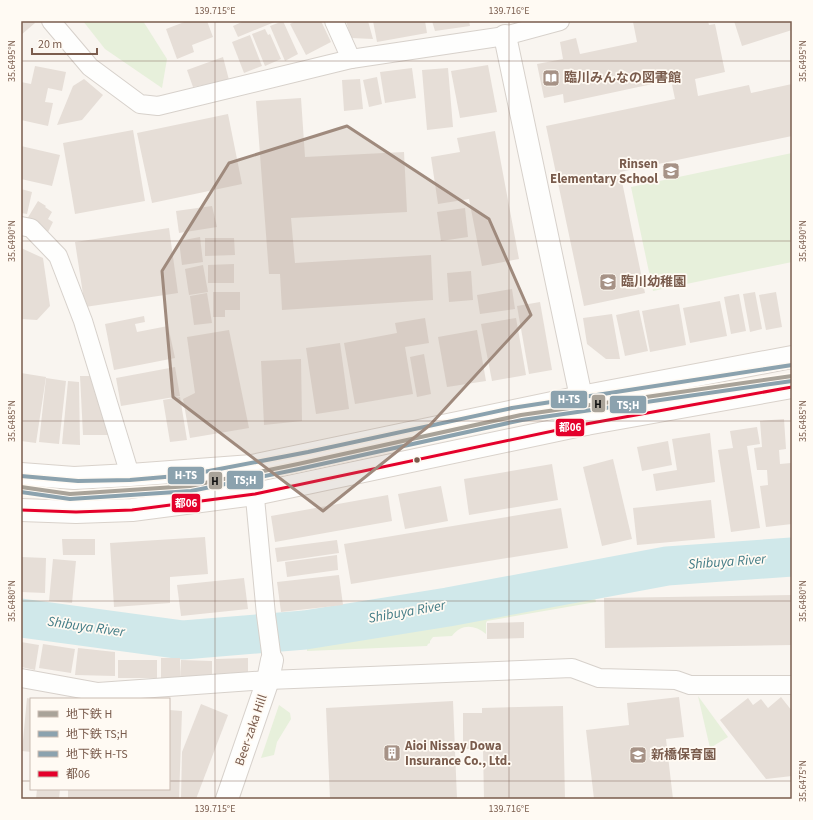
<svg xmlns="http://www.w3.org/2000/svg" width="813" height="820" viewBox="0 0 813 820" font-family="'Source Sans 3','Noto Sans JP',sans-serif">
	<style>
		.green { fill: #e7f0db }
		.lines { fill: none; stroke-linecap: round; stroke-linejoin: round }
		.river { stroke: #d0e8ea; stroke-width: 39 }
		.building { fill: #e6ded7 }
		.minor-casing { stroke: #d7d1cb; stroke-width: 20 }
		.tertiary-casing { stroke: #d7d1cb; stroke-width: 24 }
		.secondary-casing { stroke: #d9d2cb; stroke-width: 24 }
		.minor { stroke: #fefefd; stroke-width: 18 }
		.tertiary { stroke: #fefefd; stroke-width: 22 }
		.secondary { stroke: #fefefd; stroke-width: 22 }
		.bus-1-casing { stroke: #fffaf3; stroke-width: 6 }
		.bus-1 { stroke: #e4002b; stroke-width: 3 }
		.metro-1-casing { stroke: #fffaf3; stroke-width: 7 }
		.metro-2-casing { stroke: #fffaf3; stroke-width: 7 }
		.metro-3-casing { stroke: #fffaf3; stroke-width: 7 }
		.metro-1 { stroke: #a9a399; stroke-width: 4 }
		.metro-2 { stroke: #8ba2ae; stroke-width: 4 }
		.metro-3 { stroke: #8ba2ae; stroke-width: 4 }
		.marked { fill: #9f8a7d; fill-opacity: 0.2; stroke: #9f8a7d; stroke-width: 3; stroke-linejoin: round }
		.ticks { fill: none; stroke: #7a5c4d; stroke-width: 1; stroke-opacity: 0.45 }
		.bus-dot { fill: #7a5c4d; stroke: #fffaf3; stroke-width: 1.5 }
		.labels { text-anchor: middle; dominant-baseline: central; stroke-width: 3.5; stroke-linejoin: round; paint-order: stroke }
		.poi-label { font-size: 13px; font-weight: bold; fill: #7a5c4d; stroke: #fffaf3; text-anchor: start }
		.street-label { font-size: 13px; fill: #7a5c4d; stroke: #fffaf3 }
		.water-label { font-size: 14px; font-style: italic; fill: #437c86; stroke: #fffaf3 }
		.line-badge { stroke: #fffaf3; stroke-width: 1.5 }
		.badge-label { font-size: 11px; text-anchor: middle; font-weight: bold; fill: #fff }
		.pale-badge-label { font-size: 11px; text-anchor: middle; font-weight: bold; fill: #111 }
		.neatline { fill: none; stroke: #7a5c4d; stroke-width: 1.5 }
		.ticks-label { font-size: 10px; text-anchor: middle; fill: #7a5c4d }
	</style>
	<rect width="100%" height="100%" fill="#f9f5f0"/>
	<!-- green -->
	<g class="green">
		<path d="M83 21H143L167 59 162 88 105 49Z"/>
		<path d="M792 153V262L653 291 631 187Z"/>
		<path d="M595 598 596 602 487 621 486 623V634C474 624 461 624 452 636L433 637 430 641V643L428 644 427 646 307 651V647Z"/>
		<path d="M698 696 728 737 710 748Z"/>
		<path d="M279 705 290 713 291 719 277 742 274 755 261 758Z"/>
	</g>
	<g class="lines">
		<!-- river -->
		<path class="river" d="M21 618 183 640 305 630 448 607 667 566 792 557"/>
	</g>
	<!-- building -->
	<g class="building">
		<path d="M21 21H33L35 23 21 35Z"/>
		<path d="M187 21H207L213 37 192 45 194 52 177 59 166 29Z"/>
		<path d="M244 21H277L238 37 233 26Z"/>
		<path d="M283 21 298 54 285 61 270 26Z"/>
		<path d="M296 21H321L331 42 306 55 290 24Z"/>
		<path d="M346 21H368L373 39 351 38Z"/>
		<path d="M373 21H425L427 33 377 42Z"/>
		<path d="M432 21H469L470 26 435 31Z"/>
		<path d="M638 21H708L709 25 715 24 725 72 695 79 698 96 749 85 751 93 792 84V136L620 172 645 293 584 306 546 126 675 99 671 80 564 103 563 94 544 98 537 64 563 59 560 42 576 38 580 54 637 42 633 22Z"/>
		<path d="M734 21H792V30L742 46Z"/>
		<path d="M265 29 268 35 270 34 281 59 265 66 252 34Z"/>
		<path d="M250 35 262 66 244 73 232 42Z"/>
		<path d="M223 57 229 80 193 87 187 70Z"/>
		<path d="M488 65 497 112 460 118 451 71Z"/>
		<path d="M35 66 66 72 62 91 48 88 45 102 53 103 48 126 21 120V82L31 84Z"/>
		<path d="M412 68 416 98 385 103 380 72Z"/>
		<path d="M448 68 453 127 427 130 422 70Z"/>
		<path d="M377 77 382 104 369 107 363 80Z"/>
		<path d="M84 79 103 95 82 120 57 125 73 86Z"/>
		<path d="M360 79 363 109 344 111 342 80Z"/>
		<path d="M301 98 305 157 404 152 407 212 291 218 295 263 431 255 433 300 282 310 280 274H269L256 101Z"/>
		<path d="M228 114 242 184 152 203 137 133Z"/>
		<path d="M133 130 145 201 75 214 63 143Z"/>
		<path d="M495 131 519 259 482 266 469 199 438 204 431 157 460 152 457 138Z"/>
		<path d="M21 146 60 155 52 186 21 179Z"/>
		<path d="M21 189 32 192 27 214 21 213Z"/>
		<path d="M38 201 46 206 45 207 52 212 48 219 53 222 48 232 27 219Z"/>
		<path d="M212 206 217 227 179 233 176 211Z"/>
		<path d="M465 208 468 237 441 241 437 212Z"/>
		<path d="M169 228 178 293 85 307 75 242Z"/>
		<path d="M200 237 203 262 182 265 179 241Z"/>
		<path d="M205 238H234L235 255 205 256Z"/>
		<path d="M21 248 43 258 50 306 37 320 21 319Z"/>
		<path d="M234 264V283H208V265Z"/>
		<path d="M203 265 208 292 189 295 185 269Z"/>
		<path d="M471 271 473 300 449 302 447 273Z"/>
		<path d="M512 289 515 309 480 314 477 295Z"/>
		<path d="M213 292H240V310H225V317H213Z"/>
		<path d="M755 292 762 329 750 332 743 294Z"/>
		<path d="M776 292 782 327 766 330 759 295Z"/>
		<path d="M207 293 212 323 194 325 190 296Z"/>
		<path d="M739 294 746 331 731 334 724 297Z"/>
		<path d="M720 301 727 336 690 343 683 308Z"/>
		<path d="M540 302 552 370 529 374 517 306Z"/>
		<path d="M679 304 686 345 650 352 642 311Z"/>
		<path d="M639 310 648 351 625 356 616 315Z"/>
		<path d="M612 314 620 359H606L587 344 583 318Z"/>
		<path d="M144 316 145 322 135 324 137 332 168 326 175 358 114 370 105 324Z"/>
		<path d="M425 318 429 343 405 347 413 394 355 404 344 343 397 333 395 323Z"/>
		<path d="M516 318 526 375 492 381 481 324Z"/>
		<path d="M229 330 249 428 190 438 183 399 195 393 187 337Z"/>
		<path d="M477 330 486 381 447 387 438 337Z"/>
		<path d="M340 343 349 409 316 414 306 348Z"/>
		<path d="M424 354 431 394 417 397 410 357Z"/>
		<path d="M301 359 302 421 264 425 261 361Z"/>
		<path d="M175 367 180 396 121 406 116 378Z"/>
		<path d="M21 373 46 377 36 443 21 441Z"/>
		<path d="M80 376H92L108 435H83Z"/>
		<path d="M46 378 66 381 59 444 39 442Z"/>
		<path d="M68 381 79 382 80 445 62 444Z"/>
		<path d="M180 397 187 440 170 442 163 400Z"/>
		<path d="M784 419 786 449 779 450 780 464 791 463 792 524 766 527 760 486 768 485 767 470H757L754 448 762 447 760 421Z"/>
		<path d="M757 427 760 444 747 446 760 528 731 532 718 450 733 448 730 431Z"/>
		<path d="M710 433 715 482 656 491 653 474 677 470 672 439Z"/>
		<path d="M668 441 672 465 642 471 637 447Z"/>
		<path d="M613 459 632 539 602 546 583 467Z"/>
		<path d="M552 464 558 500 469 515 464 479Z"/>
		<path d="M441 486 448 521 405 529 398 494Z"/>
		<path d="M388 495 392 521 275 542 271 516Z"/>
		<path d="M711 500 715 538 637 545 633 508Z"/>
		<path d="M561 508 568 548 351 584 344 544Z"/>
		<path d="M205 537 208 574 170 577V603L114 607 110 543Z"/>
		<path d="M62 539H95V555H63Z"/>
		<path d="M337 540 339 553 277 562 275 548Z"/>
		<path d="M337 555 338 570 287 577 285 562Z"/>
		<path d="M21 557 46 558 45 593 21 592Z"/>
		<path d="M53 559 76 561 72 603 49 601Z"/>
		<path d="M339 575 343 605 281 612 277 582Z"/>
		<path d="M244 578 248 609 181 616 177 585Z"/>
		<path d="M792 595V645L605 648 604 598Z"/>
		<path d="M524 622V638L487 639V623Z"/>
		<path d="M21 642 39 645 35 670 21 667Z"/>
		<path d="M43 644 75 649 71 673 39 668Z"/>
		<path d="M78 648 115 652V676L75 675Z"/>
		<rect x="161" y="658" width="19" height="20"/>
		<path d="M248 658V677L216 678V659Z"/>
		<rect x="118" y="660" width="39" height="18"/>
		<path d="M181 660 212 661V678H180Z"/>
		<path d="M679 697 684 737 666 739 673 799H594L586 730 629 725 627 703Z"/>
		<path d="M781 697 792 711V776L766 779 720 720 748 698 753 705 761 699 768 708Z"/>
		<path d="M27 698 31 699V752L22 751Z"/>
		<path d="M453 701 457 799H330L326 708Z"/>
		<path d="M201 704 228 715 196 799H181L182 752Z"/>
		<path d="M563 706 565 799H484L483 749H463V713H482V708Z"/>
		<path d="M169 710 182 711 179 799H68V789H169Z"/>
		<path d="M37 789H60L59 799H36Z"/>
	</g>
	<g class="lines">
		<!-- minor casing -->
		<g class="minor-casing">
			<g id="minor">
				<path d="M51 21 90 67 140 104 158 106 351 59 505 36 560 21"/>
				<path d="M334 21 351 59"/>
				<path d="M21 226 31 228 58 256 83 321 130 475"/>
				<path d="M252 466 266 615 272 660"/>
				<path d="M21 678 98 692 268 680 572 668 599 678 676 680 690 685H792"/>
			</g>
		</g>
		<!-- tertiary casing -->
		<g class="tertiary-casing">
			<g id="tertiary">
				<path d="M505 36 581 397 586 424"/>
				<path d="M227 799 268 680 272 660"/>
			</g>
		</g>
		<!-- secondary casing -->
		<g class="secondary-casing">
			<g id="secondary">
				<path d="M21 474 74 478 130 475 252 466 581 397 792 357"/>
				<path d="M21 510 76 512 132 510 255 494 586 424 792 387"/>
			</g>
		</g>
		<!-- minor -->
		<use href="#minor" class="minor"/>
		<!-- tertiary -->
		<use href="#tertiary" class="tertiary"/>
		<!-- secondary -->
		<use href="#secondary" class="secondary"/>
		<!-- bus-1 casing -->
		<g class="bus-1-casing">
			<path id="bus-1" d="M21 510 76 512 132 510 255 494 586 424 792 387"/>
		</g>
		<!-- bus-1 -->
		<use href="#bus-1" class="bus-1"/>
		<!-- metro-1 casing -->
		<g class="metro-1-casing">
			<path id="metro-1" d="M21 487 70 494 190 486 298 464 521 415 792 376"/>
		</g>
		<!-- metro-2 casing -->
		<g class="metro-2-casing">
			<path id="metro-2" d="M21 492 70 499 191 491 299 469 522 420 792 381"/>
		</g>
		<!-- metro-3 casing -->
		<g class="metro-3-casing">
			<path id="metro-3" d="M21 476 78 481 130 480 188 475 308 452 512 408 792 365"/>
		</g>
		<!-- metro-1 -->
		<use href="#metro-1" class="metro-1"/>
		<!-- metro-2 -->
		<use href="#metro-2" class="metro-2"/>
		<!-- metro-3 -->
		<use href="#metro-3" class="metro-3"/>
	</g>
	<!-- marked area -->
	<path class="marked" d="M347 126 489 219 531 315 430 425 323 511 173 397 162 271 229 163Z"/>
	<!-- ticks -->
	<path class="ticks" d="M215 21V799M509 21V799M21 61H792M21 241H792M21 421H792M21 601H792M21 781H31M169 781H792"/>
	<!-- icons -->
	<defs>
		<g id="library-square" transform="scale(0.9)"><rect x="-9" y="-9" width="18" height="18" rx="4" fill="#a69286" stroke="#fffaf3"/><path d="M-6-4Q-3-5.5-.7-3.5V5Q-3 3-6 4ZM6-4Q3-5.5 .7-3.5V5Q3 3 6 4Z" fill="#fff"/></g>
		<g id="school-square" transform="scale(0.9)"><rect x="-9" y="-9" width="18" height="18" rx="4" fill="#a69286" stroke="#fffaf3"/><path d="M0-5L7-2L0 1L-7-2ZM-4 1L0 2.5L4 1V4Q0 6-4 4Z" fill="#fff"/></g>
		<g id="building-square" transform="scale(0.9)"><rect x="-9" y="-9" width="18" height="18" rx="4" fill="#a69286" stroke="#fffaf3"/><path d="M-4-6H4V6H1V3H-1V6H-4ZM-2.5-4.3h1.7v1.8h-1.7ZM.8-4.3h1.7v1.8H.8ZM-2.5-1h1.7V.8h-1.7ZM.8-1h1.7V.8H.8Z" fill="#fff"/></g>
	</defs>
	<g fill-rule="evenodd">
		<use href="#library-square" x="551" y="78"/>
		<use href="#school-square" x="671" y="171"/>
		<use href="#school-square" x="608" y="282"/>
		<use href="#building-square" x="392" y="753"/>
		<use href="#school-square" x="638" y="755"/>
	</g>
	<!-- markers -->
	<circle class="bus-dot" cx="417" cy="460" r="3.5"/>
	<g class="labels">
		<!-- poi labels -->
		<g class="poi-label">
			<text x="564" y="78">臨川みんなの図書館</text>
			<text x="658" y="164" text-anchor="end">Rinsen<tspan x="658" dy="15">Elementary School</tspan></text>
			<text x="621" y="282">臨川幼稚園</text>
			<text x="405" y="746">Aioi Nissay Dowa<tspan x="405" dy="15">Insurance Co., Ltd.</tspan></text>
			<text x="651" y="755">新橋保育園</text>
		</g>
		<!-- street labels -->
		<g class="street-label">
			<text transform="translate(251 730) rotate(-71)">Beer-zaka Hill</text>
		</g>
		<!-- water labels -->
		<g class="water-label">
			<text transform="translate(727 562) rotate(-4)">Shibuya River</text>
			<text transform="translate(407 612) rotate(-10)">Shibuya River</text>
			<text transform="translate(86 627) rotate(8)">Shibuya River</text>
		</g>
	</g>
	<g class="line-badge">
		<rect x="550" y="390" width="38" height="19" rx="4" fill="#8ba2ae"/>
		<rect x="591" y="394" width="15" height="19" rx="4" fill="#a9a399"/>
		<rect x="609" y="395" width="38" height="19" rx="4" fill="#8ba2ae"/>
		<rect x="555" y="418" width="30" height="19" rx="4" fill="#e4002b"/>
		<rect x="167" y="466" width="38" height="19" rx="4" fill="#8ba2ae"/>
		<rect x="226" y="470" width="38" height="20" rx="4" fill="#8ba2ae"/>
		<rect x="208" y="471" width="15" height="19" rx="4" fill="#a9a399"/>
		<rect x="171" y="493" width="30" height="20" rx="4" fill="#e4002b"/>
	</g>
	<g class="badge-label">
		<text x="569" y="403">H-TS</text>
		<text x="628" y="409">TS;H</text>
		<text x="570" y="431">都06</text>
		<text x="186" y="479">H-TS</text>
		<text x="245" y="484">TS;H</text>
		<text x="186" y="507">都06</text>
	</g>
	<g class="pale-badge-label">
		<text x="598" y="408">H</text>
		<text x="215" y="485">H</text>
	</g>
	<!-- border -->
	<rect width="813" height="820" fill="none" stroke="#fffaf3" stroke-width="44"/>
	<!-- legend -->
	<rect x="30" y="698" width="140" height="92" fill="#fffaf3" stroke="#cabbb1"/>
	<rect x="38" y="711" width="20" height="6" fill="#a9a399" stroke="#cabbb1"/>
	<text x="66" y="718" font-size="12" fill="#7a5c4d">地下鉄 H</text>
	<rect x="38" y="731" width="20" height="6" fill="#8ba2ae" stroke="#cabbb1"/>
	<text x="66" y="738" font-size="12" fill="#7a5c4d">地下鉄 TS;H</text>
	<rect x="38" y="751" width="20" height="6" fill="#8ba2ae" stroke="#cabbb1"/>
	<text x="66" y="758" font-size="12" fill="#7a5c4d">地下鉄 H-TS</text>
	<rect x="38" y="771" width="20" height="6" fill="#e4002b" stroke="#cabbb1"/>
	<text x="66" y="778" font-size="12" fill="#7a5c4d">都06</text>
	<!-- scale -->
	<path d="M32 48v6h65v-6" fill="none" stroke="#7a5c4d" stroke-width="2"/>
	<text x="38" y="48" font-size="12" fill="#7a5c4d" stroke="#fffaf3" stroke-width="3" paint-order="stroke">20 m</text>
	<rect x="22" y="22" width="769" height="776" class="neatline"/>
	<g class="ticks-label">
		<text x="215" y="14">139.715°E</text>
		<text x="509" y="14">139.716°E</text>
		<text transform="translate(11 61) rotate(-90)" y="4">35.6495°N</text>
		<text transform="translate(802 61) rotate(-90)" y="4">35.6495°N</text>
		<text transform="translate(11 241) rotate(-90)" y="4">35.6490°N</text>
		<text transform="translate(802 241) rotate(-90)" y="4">35.6490°N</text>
		<text transform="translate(11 421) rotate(-90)" y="4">35.6485°N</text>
		<text transform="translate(802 421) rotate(-90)" y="4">35.6485°N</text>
		<text transform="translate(11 601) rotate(-90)" y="4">35.6480°N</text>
		<text transform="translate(802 601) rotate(-90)" y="4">35.6480°N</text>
		<text transform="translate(802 781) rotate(-90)" y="4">35.6475°N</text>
		<text x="215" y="812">139.715°E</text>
		<text x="509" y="812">139.716°E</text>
	</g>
</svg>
